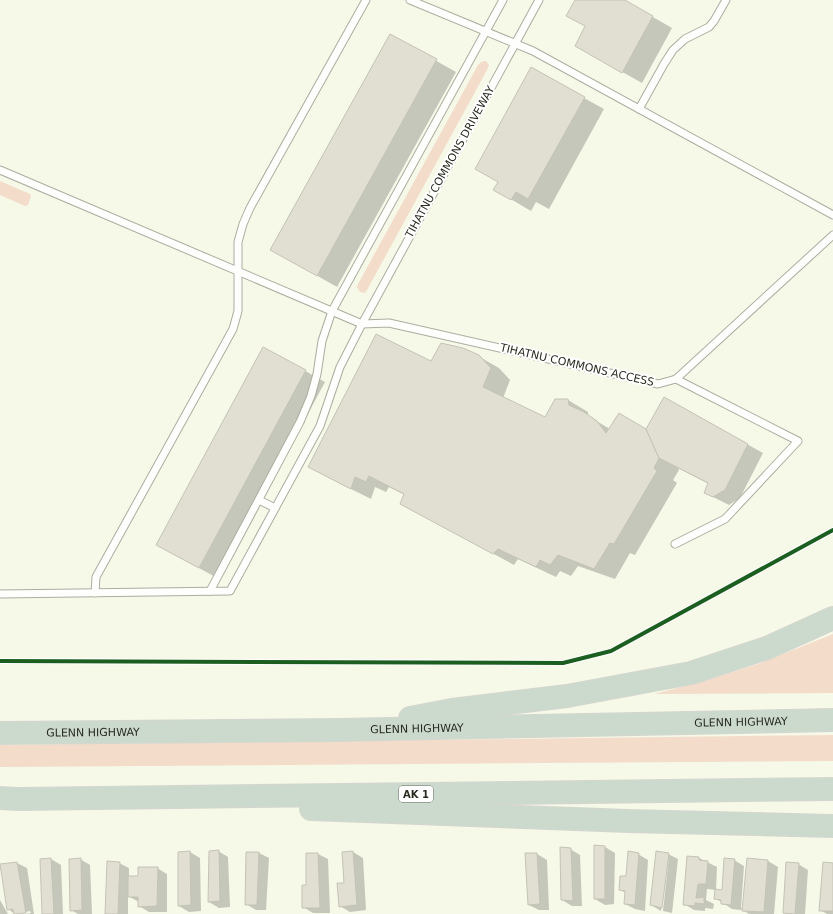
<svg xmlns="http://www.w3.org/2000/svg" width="833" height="914" viewBox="0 0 833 914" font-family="'DejaVu Sans',sans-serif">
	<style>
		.green { fill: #f3dcc9 }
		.shadow { fill: #0003 }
		.building { fill: #e0dfd2; stroke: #c4c3b6 }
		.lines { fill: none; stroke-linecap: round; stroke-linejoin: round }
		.service-casing { stroke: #abada0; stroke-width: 9 }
		.motorway-casing { stroke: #d5d7cf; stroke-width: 24 }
		.service { stroke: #fefefc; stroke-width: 7 }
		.motorway { stroke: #ccdacd; stroke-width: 22 }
		.cycleway-casing { stroke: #fff; stroke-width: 6 }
		.cycleway { stroke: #1b5e20; stroke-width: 4 }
		.labels { text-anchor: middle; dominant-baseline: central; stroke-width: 4; stroke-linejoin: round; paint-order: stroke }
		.shield { fill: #fff; stroke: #6a6b64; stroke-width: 1 }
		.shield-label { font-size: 10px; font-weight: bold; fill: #2a2c21 }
		.street-label { font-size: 11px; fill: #2a2c21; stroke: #fff }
	</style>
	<rect width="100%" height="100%" fill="#f6f9e8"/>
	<!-- green -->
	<g class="green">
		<path d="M486 61 489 65 487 70 367 290 365 293 360 292 357 287 358 284 478 65 481 62Z"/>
		<path d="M0 181 30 194 31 196 28 205 25 206 0 195Z"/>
		<path d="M833 634V693L654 694 704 681 761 663Z"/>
		<path d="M833 735V761L0 767V745Z"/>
	</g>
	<!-- shadow -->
	<g class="shadow">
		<path d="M576 0H623L672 28 642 83 576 46 586 26Z"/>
		<path d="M390 35 456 72 337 287 291 261Z"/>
		<path d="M584 98 604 109 549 209 536 202 531 211 495 190Z"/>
		<path d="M264 348 325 382 219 579 177 556Z"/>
		<path d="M478 356 499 368 510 380 503 398 545 418 555 400H568L588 412V416L610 429 647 430 665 399 763 453 740 498 729 505 705 493 709 484 678 468 679 470 673 480 677 483 635 555 630 553 615 579 578 566 571 576 560 571 556 577 518 559 514 565 422 515 405 495 389 487 386 492 375 487 371 499 329 478 432 362Z"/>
		<path d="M605 847 615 853 614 904 605 905 595 899Z"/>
		<path d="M570 849 580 855 582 906H572L562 900Z"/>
		<path d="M218 851 228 857 230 907 219 908 209 902Z"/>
		<path d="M190 852 200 858 201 911 189 912 179 906V853Z"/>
		<path d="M353 852 363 858 366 910 350 912 340 906Z"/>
		<path d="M657 852 668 854 678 859 672 913 663 911 669 856H667L661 911 651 905Z"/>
		<path d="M259 853 269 858 266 910H256L246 904Z"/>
		<path d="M318 854 328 859 330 913H313L303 907Z"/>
		<path d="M537 854 547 860 549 910H539L529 905Z"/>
		<path d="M638 854 648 860 645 911 635 909 625 904 626 893 620 890Z"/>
		<path d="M699 858 717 867 716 890 707 889 706 900 714 904 713 909 705 908V911L694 910 684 904Z"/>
		<path d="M51 859 61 865 63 914H44Z"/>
		<path d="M80 859 90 865 92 914H78L71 910Z"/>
		<path d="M734 860 744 866 741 908H743L768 861 778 867 774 914H749L741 909V910L732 909 715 898 723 891Z"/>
		<path d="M17 863 27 868 34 914H25L31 913 30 911 15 914 8 909Z"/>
		<path d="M119 863 129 868V877H139L157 868 167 874V912H149L139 906V902L128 896V914H107Z"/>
		<path d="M798 864 808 870 805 914H787L784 913Z"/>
		<path d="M833 864V914H827L820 910Z"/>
		<path d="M0 900 8 914H0Z"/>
	</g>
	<!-- building -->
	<g class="building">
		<path d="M575 0H625L653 16 622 73 575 46 585 26 566 16Z"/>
		<path d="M390 34 437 59 317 276 270 250Z"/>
		<path d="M531 67 585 97 528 199 516 192 511 200 493 190 498 182 475 169Z"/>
		<path d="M376 334 431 361 441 343 463 348 479 355 491 368 483 387 545 417 555 399H568L569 405 584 412 597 421 606 433 619 413 646 429 659 458 654 468 657 471 614 544 610 543 594 569 558 555 550 565 540 560 536 567 498 549 493 554 400 504 404 494 369 476 366 482 355 477 351 489 308 467Z"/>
		<path d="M263 347 306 370 199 568 156 545Z"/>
		<path d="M664 397 748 444 725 490 713 497 704 493 708 483 659 458 646 429Z"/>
		<path d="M594 845 605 846V899H594Z"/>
		<path d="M560 847 571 848 573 901 561 900Z"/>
		<path d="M219 850 220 901 208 902 209 851Z"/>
		<path d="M190 851 191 905 178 906V852Z"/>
		<path d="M353 851 357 905 339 907 337 883H344L342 852Z"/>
		<path d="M628 851 639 853 635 905 624 904 625 891 619 890 620 876H626Z"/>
		<path d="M656 851 669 853 662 908 650 905Z"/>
		<path d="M246 852H259L257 905H245Z"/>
		<path d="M306 853H318L320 908H302V885H306Z"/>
		<path d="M525 853H537L540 904 528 905Z"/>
		<path d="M687 856 699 857V860L708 861 706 884H698L696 898 704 897V904L695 903V906L683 905Z"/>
		<path d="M51 858 54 914H42L40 859Z"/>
		<path d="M81 858 82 910 70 911 69 859Z"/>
		<path d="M724 858 735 859 731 905 721 904V900L714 899 715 889 722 890Z"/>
		<path d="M747 858 768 860 764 912 742 911Z"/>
		<path d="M107 861 120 862 118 914H105Z"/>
		<path d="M17 862 26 913 14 914 13 909 7 910 0 864Z"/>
		<path d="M786 862 799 863 795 914 783 913Z"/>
		<path d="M823 862 833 863V911H819Z"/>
		<path d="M138 867H158L157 906 138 907V897H128V876H138Z"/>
	</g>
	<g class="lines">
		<!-- service casing -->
		<g class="service-casing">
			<g id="service">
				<path d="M410 0 533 51 833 215"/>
				<path d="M639 109 664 64 673 50 685 39 709 27 714 21 726 0"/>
				<path d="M0 170 362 324 389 323 658 384 676 379 833 235"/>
				<path d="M259 500 275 508"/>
				<path d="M675 544 725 519 798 441 676 379"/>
				<path d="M210 591 300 422 311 396 317 374 322 341 332 311 503 0"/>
				<path d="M95 593 96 577 233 329 238 311V242L243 224 250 208 366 0"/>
				<path d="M0 594 230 591 320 426 340 367 362 324 539 0"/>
			</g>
		</g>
		<!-- motorway casing -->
		<g class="motorway-casing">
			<g id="motorway">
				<path d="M410 718 452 710 567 696 691 673 767 648 833 618"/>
				<path id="s1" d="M0 733 339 730 833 720"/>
				<path d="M0 798 18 799 833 789"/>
				<path d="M311 809 628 821 833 826"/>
			</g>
		</g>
		<!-- service -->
		<use href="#service" class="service"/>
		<!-- motorway -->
		<use href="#motorway" class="motorway"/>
		<!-- cycleway casing -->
		<g class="cycleway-casing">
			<path id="cycleway" d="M0 661 563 663 611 651 833 530"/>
		</g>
		<!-- cycleway -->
		<use href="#cycleway" class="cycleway"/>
	</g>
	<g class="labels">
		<!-- shield labels -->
		<rect class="shield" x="399" y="786" width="34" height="16" rx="3"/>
		<g class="shield-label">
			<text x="416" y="794">AK 1</text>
		</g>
		<!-- street labels -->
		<g class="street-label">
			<text transform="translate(450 162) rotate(-61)">TIHATNU COMMONS DRIVEWAY</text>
			<text transform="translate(577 365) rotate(13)">TIHATNU COMMONS ACCESS</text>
			<text stroke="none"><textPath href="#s1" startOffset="741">GLENN HIGHWAY</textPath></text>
			<text stroke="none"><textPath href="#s1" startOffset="417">GLENN HIGHWAY</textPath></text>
			<text stroke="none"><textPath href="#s1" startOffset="93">GLENN HIGHWAY</textPath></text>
		</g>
	</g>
</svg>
